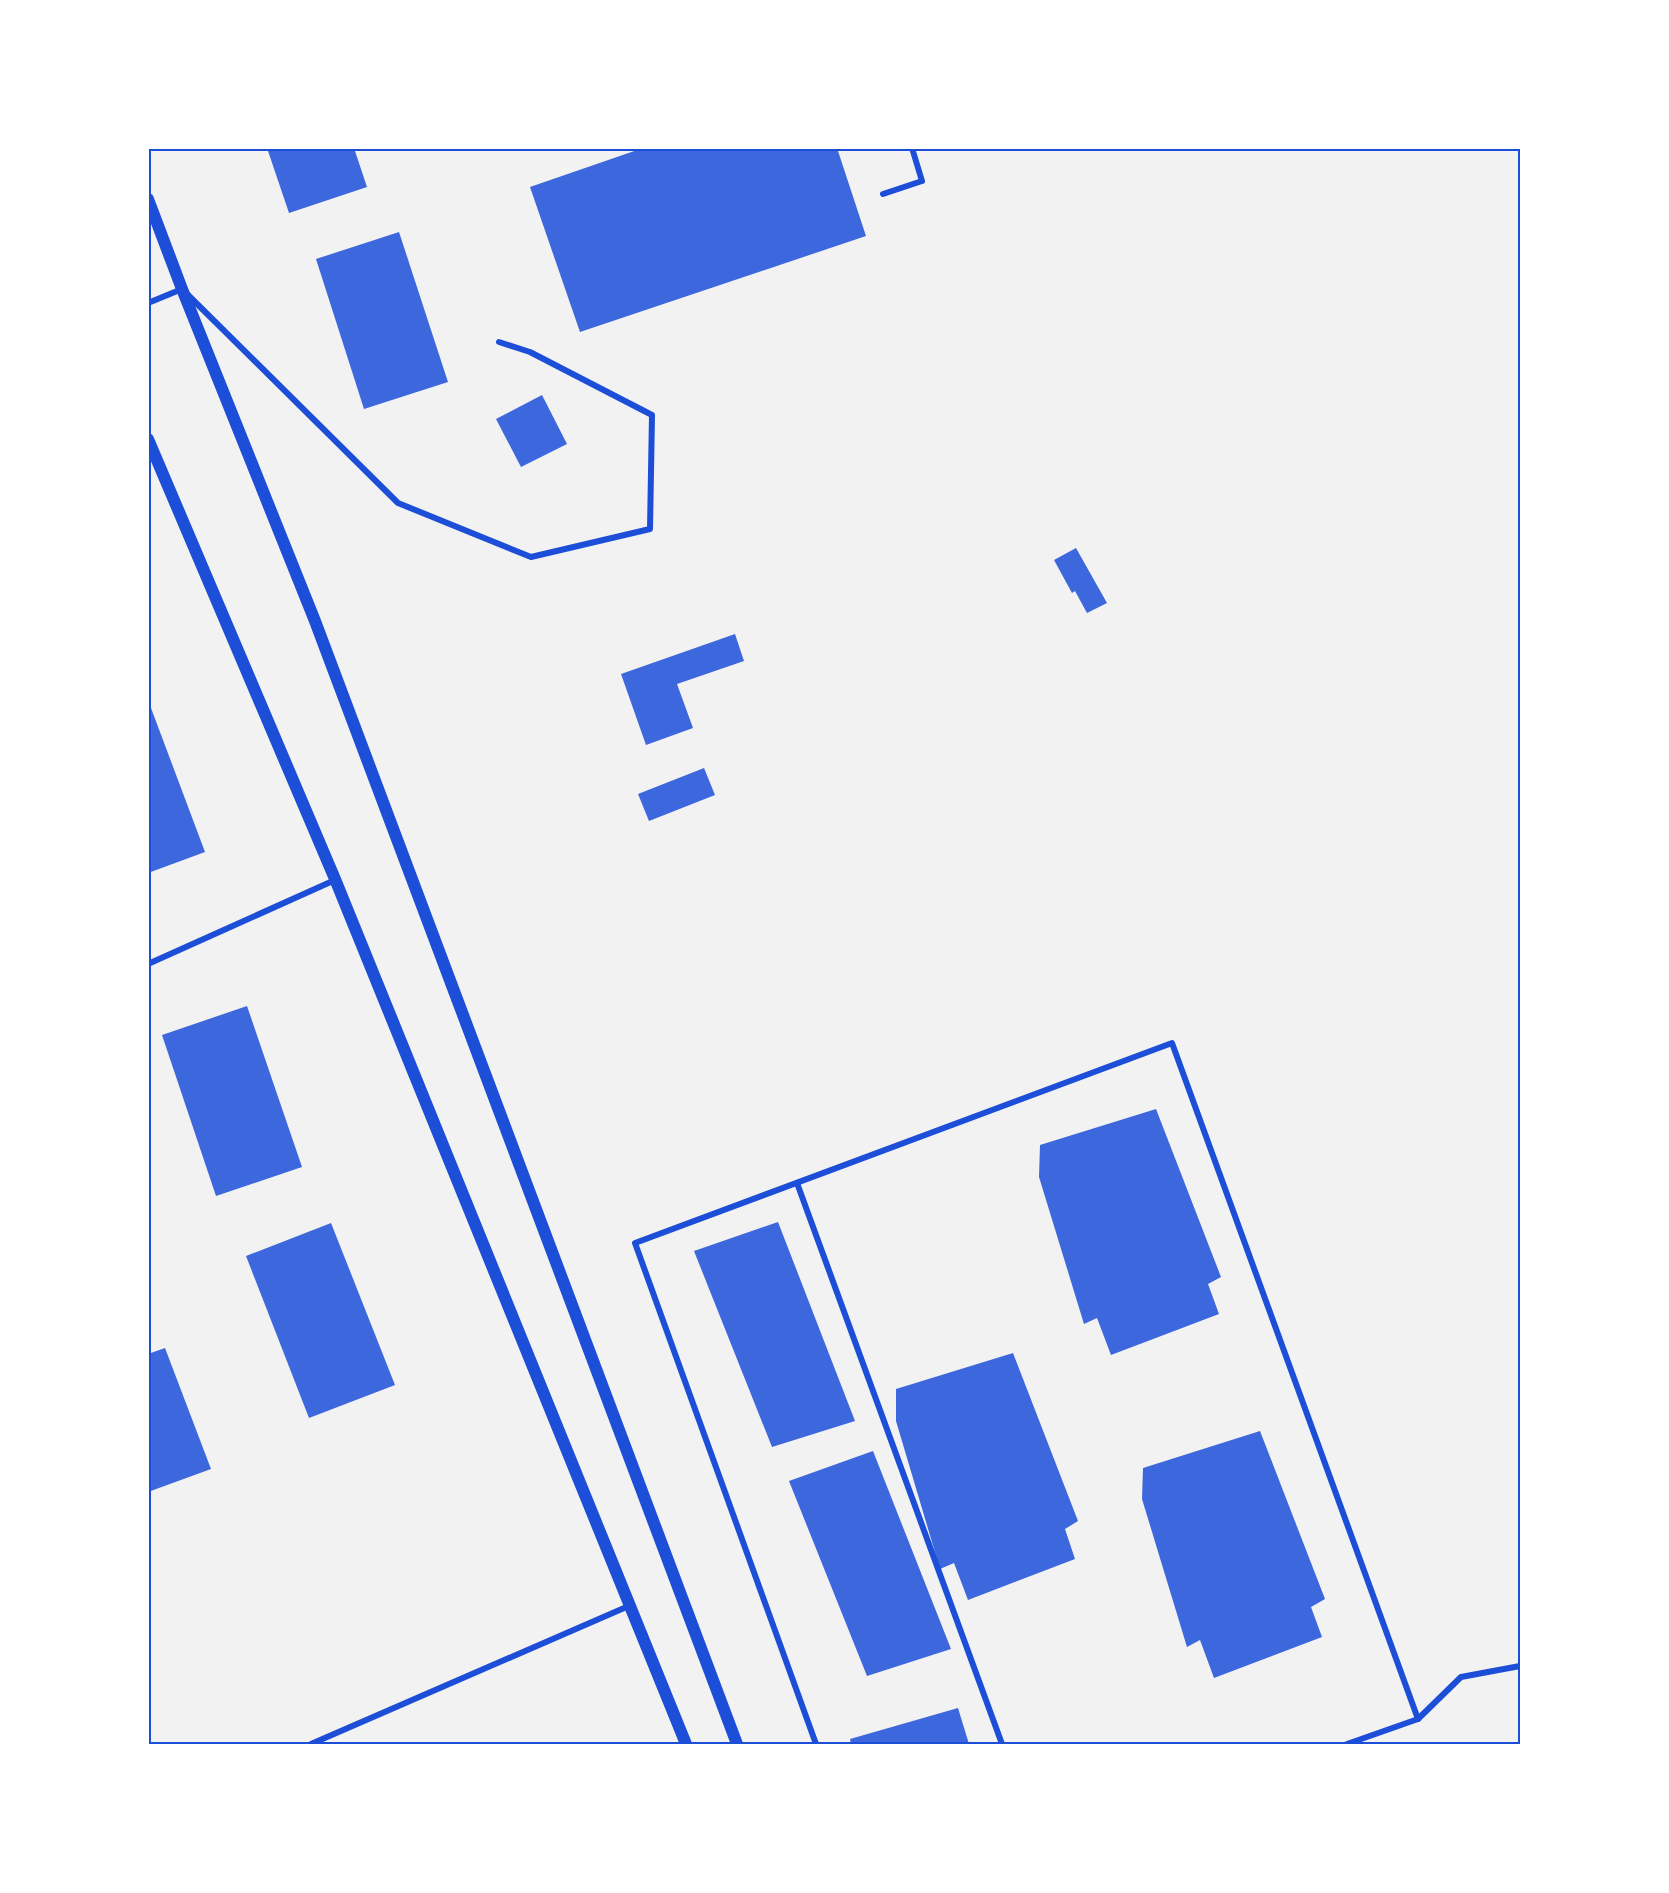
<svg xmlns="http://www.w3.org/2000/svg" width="1669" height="1893" viewBox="0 0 1669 1893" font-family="'Exo 2',sans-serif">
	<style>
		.building { fill: #3d67dc }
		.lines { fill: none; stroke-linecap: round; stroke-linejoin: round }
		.minor { stroke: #1d4ed8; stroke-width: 6 }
		.secondary { stroke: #1d4ed8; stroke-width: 12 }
		.neatline { fill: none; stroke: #1d4ed8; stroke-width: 2 }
	</style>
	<rect width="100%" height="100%" fill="#f2f2f2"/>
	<!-- building -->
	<g class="building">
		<path d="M267 148H354L367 187 289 213Z"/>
		<path d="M643 148H837L866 236 580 332 530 187Z"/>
		<path d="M399 232 448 382 364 409 316 259Z"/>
		<path d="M542 395 567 444 521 467 496 419Z"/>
		<path d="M1076 548 1107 603 1087 613 1075 591 1072 593 1054 560Z"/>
		<path d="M735 634 744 661 677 684 693 728 646 745 621 674Z"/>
		<path d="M148 700 205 852 148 873Z"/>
		<path d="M704 768 715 795 649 821 638 794Z"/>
		<path d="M247 1006 302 1167 216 1196 162 1035Z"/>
		<path d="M1156 1109 1221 1277 1208 1284 1219 1314 1111 1355 1097 1318 1084 1324 1039 1177 1040 1145Z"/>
		<path d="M778 1222 855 1421 772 1447 694 1251Z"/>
		<path d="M331 1223 395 1385 309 1418 246 1256Z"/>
		<path d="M165 1348 211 1469 148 1492V1354Z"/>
		<path d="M1013 1353 1078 1521 1065 1529 1075 1559 968 1600 954 1563 940 1569 896 1421V1389Z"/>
		<path d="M1260 1431 1325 1599 1311 1607 1322 1637 1214 1678 1200 1640 1187 1647 1142 1499 1143 1468Z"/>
		<path d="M873 1451 951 1649 867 1676 789 1481Z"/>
		<path d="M958 1708 969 1744H851L850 1739Z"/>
	</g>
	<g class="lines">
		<!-- minor -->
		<g class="minor">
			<path d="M883 194 922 181 912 148"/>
			<path d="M148 303 182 289 398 503 531 557 650 529 652 415 530 352 499 342"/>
			<path d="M148 964 335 880"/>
			<path d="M797 1183 1002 1744"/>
			<path d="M311 1744 631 1605"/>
			<path d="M816 1744 635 1243 1172 1043 1418 1719"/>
			<path d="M1347 1744 1418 1719 1461 1677 1520 1666"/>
		</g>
		<!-- secondary -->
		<g class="secondary">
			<path d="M148 199 182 289 315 621 737 1744"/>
			<path d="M148 439 335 879 686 1744"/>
		</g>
	</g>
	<!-- border -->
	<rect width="1669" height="1893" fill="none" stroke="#ffffff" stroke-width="300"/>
	<rect x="150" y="150" width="1369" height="1593" class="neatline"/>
</svg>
